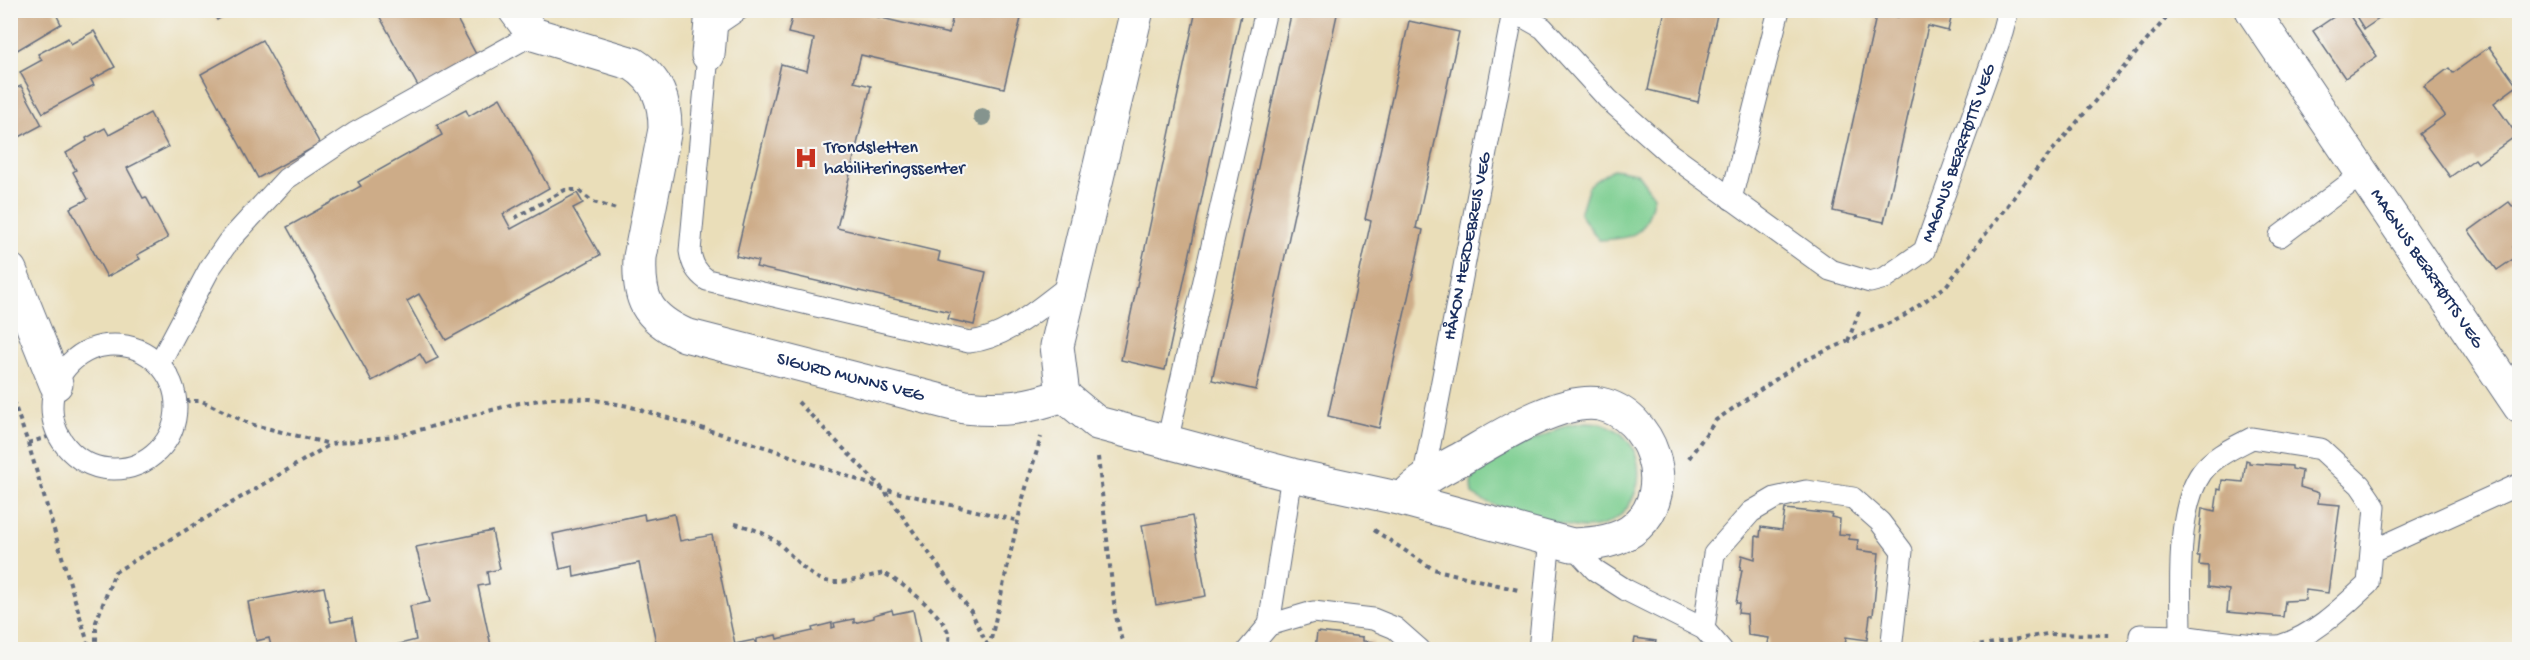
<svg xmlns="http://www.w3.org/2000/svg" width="2530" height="660" viewBox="0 0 2530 660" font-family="'Gochi Hand',sans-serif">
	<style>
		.green { fill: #7bce90; stroke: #4b7e77; stroke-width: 1.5 }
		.building { fill: #cdac88 }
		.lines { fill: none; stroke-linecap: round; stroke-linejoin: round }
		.service-casing { stroke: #636c7e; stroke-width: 23 }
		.minor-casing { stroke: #636c7e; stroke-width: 35 }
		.path { stroke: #636c7e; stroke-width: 4; stroke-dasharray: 4.5 4.5; stroke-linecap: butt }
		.service { stroke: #fff; stroke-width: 21 }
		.minor { stroke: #fff; stroke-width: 33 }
		.tree { fill: #85948e }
		.labels { text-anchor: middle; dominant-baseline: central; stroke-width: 4.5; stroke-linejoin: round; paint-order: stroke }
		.poi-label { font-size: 18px; fill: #1b2f5e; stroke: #f6f6f2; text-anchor: start }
		.street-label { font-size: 18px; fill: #1b2f5e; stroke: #f6f6f2 }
	</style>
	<rect width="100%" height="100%" fill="#f6f6f2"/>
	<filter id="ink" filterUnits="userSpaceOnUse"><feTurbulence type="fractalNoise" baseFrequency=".0167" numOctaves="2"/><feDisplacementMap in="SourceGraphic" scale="12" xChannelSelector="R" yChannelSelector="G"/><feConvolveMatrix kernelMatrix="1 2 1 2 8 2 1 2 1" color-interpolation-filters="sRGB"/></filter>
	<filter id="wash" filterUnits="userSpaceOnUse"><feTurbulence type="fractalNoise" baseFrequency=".008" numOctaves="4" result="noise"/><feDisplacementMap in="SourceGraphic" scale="24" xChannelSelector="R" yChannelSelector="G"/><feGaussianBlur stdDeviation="1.35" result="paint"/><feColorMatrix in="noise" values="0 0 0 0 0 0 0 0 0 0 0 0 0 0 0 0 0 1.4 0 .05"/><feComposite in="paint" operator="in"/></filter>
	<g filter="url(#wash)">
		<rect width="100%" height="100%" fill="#eadeb9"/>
		<!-- green -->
		<g class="green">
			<path d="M1613 169 1637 173 1654 196C1645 234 1638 238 1599 240L1580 214 1589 185Z"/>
			<path d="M1586 422C1591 423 1599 422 1604 424 1659 443 1645 527 1586 528 1569 528 1549 520 1532 515 1511 510 1490 506 1472 494L1471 483 1476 471 1497 457 1567 425Z"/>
		</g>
		<g id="blocks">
			<!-- building -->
			<g class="building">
				<path d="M10 10H54L61 24 14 52 10 45Z"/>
				<path d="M211 10H234L217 20Z"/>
				<path d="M376 10H452L477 56 419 88Z"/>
				<path d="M794 10H871L869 15 949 34 954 10H1023L1004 88 861 55 854 82 871 86 837 228 940 252 938 261 986 272 974 325 948 319 950 312 756 267 758 261 736 256 781 64 807 71 814 39 788 33Z"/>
				<path d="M1196 10H1242L1165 370 1121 360Z"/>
				<path d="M1292 10H1338L1256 390 1212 380Z"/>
				<path d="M1665 10H1718L1698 102 1648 90Z"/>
				<path d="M1900 10H1953L1948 31 1928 26 1884 222 1833 211 1877 12 1898 17Z"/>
				<path d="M2344 10H2346L2377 56 2345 78 2313 31Z"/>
				<path d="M2352 10H2392L2364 29Z"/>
				<path d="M1409 21 1459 32 1416 228 1423 230 1379 428 1328 416 1371 221 1365 219Z"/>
				<path d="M94 31 115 67 91 80 94 85 43 113 20 72 42 60 38 54 68 38 71 44Z"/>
				<path d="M262 40 320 144 258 178 201 74Z"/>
				<path d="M2489 47 2517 86 2494 103 2517 135 2478 163 2475 159 2450 177 2419 134 2445 115 2424 87 2449 68 2453 73Z"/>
				<path d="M21 86 42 125 10 142V91Z"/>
				<path d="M500 98 549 188 503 214 511 229 577 193 583 203 573 208 600 255 446 340 419 294 407 301 438 358 426 364 420 354 372 381 287 227 361 186 358 182 442 135 437 125 466 110 469 116Z"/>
				<path d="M150 113 168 147 127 168 143 198 146 197 168 238 137 255 140 259 107 277 70 208 88 199 73 172 76 170 66 153 87 141 86 138 105 128 109 135Z"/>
				<path d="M2509 202 2513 207 2520 203V243L2513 247 2519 255 2497 270 2469 231Z"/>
				<path d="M2246 460 2249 461V463L2292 466V469L2302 471 2300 487 2319 493 2318 503 2340 505 2328 593 2306 590 2305 600 2285 601 2283 617 2227 612 2229 590 2208 587V566L2199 565 2200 556H2197L2202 508 2215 511 2218 489 2221 490 2222 480 2243 482Z"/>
				<path d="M1785 509 1832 514 1831 517 1840 519 1839 534 1849 535V539L1858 540 1857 550 1879 553 1873 615H1870L1867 640 1846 637 1845 647 1835 646V649L1767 650 1769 638 1748 635 1747 614 1738 613 1739 603H1736L1742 570H1740L1742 555 1755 559 1756 536 1760 537 1761 527 1782 530Z"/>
				<path d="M644 514 645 520 674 514 680 541 712 535 735 644 754 640 757 643V639L776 635 777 639 813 631 812 628 832 623V628L835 627 834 623 854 619V623L874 618V615L892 610 893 614 913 610 921 650H628L656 642 639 563 574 577 573 566 560 569 553 534Z"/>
				<path d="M1192 516 1206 596 1156 605 1142 525Z"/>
				<path d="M492 531 500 569 487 572 489 584 478 586 492 650H376L416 640 410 606 430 602 416 547Z"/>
				<path d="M324 587 331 622 352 618 358 650H272L269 638 256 641 248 602Z"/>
				<path d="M1317 632 1363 637V641L1373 642 1372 650H1315Z"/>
				<path d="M1635 638 1656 641 1654 650H1633Z"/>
			</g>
		</g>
	</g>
	<g filter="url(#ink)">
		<use href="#blocks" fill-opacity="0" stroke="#636c7e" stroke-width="1.5"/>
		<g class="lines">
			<!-- service casing -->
			<g class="service-casing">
				<g id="service">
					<path id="s1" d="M1511 10 1543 28 1608 99 1670 154 1830 270 1870 282 1885 278 1924 251 2002 33 2008 10"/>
					<path d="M710 29 738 10"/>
					<path d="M708 55 690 251C692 264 696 272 707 280L969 342C1009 338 1042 305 1074 282"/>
					<path d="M1731 199 1779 10"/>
					<path d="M2280 236 2362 174"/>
					<circle cx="114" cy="407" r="62"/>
					<path d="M159 364 210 268 228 242 286 179 355 133 533 34"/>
					<path d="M2252 438 2321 449 2360 485 2375 507 2368 584C2343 607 2315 635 2282 645 2271 649 2198 638 2181 636 2181 591 2175 510 2202 472 2214 456 2235 447 2252 438Z"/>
					<path d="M1167 442 1266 10"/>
					<path id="s2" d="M1423 480 1513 12"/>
					<path d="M1572 545 1595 570 1626 590 1704 629 1722 650"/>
					<path d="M2372 551 2520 484"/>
					<path d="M1269 625 1313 612 1373 619 1395 628 1420 650"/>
					<path d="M1704 629 1714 554 1751 512 1775 498 1806 491 1853 498 1880 522 1902 551 1891 650"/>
					<path d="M1248 650 1269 625 1292 475"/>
					<path d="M1539 650 1550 538"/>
					<path d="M2139 650 2140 635 2181 636"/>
				</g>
			</g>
			<!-- minor casing -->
			<g class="minor-casing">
				<g id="minor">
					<path id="s3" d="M515 10 533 34 633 64C658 80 665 101 665 129L640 257C638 299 646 317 685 335L965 407C1003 411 1027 408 1063 395"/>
					<path id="s4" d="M2252 10 2520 407"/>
					<path d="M708 55 712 10"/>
					<path d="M10 270 56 384"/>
					<path d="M1063 395 1097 423 1292 475 1402 499 1572 545C1594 544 1620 542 1637 526 1677 489 1652 415 1600 404 1561 397 1499 437 1466 456 1452 464 1436 471 1423 481 1415 486 1409 493 1402 499"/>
					<path d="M1063 395 1057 346 1137 10"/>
				</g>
			</g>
			<!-- path -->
			<g class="path">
				<path d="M515 218 565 190H578L593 202 616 209"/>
				<path d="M1848 341 1860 309"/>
				<path d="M10 392 28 443 90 650"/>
				<path d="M176 401H202L250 424 330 444"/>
				<path d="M798 402 883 489 972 613 989 649"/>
				<path d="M28 443 57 434"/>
				<path d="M1098 457 1115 612 1124 650"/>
				<path d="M1689 458 1716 420 1803 361 1901 318 1946 286 2023 185 2173 10"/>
				<path d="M735 524C750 527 765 533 777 542 794 556 809 581 833 582 849 583 868 576 884 573 903 584 943 613 949 635 950 639 948 646 947 650"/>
				<path d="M1374 530 1433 569 1518 590"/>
				<path d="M989 648 1023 498 1041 437"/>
				<path d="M10 649 13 650"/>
				<path d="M96 650V622L115 572 331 444 401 435 514 404 553 398 590 399 628 406 768 448 883 489 1019 521"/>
				<path d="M1953 650 2047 634 2111 635"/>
			</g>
			<!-- service -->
			<use href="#service" class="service"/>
			<!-- minor -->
			<use href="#minor" class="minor"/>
		</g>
		<!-- trees -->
		<circle class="tree" cx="982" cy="117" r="9"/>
	</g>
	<!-- icons -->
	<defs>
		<g id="hospital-bare" transform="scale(1.8)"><path d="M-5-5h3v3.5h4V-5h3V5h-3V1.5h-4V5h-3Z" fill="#c8321e" stroke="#f6f6f2" stroke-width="2.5" paint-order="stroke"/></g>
	</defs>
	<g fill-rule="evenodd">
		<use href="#hospital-bare" x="806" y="158"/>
	</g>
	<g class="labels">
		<!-- poi labels -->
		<g class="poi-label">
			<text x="824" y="148">Trondsletten<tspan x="824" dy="21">habiliteringssenter</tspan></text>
		</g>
		<!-- street labels -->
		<g class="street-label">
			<text stroke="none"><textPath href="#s1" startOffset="622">MAGNUS BERRFØTTS VEG</textPath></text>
			<text stroke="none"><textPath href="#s2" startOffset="238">HÅKON HERDEBREIS VEG</textPath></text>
			<text stroke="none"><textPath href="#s4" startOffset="312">MAGNUS BERRFØTTS VEG</textPath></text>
			<text stroke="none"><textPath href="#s3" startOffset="610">SIGURD MUNNS VEG</textPath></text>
		</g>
	</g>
	<!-- margin -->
	<rect width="2530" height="660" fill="none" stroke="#f6f6f2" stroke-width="36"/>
</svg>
